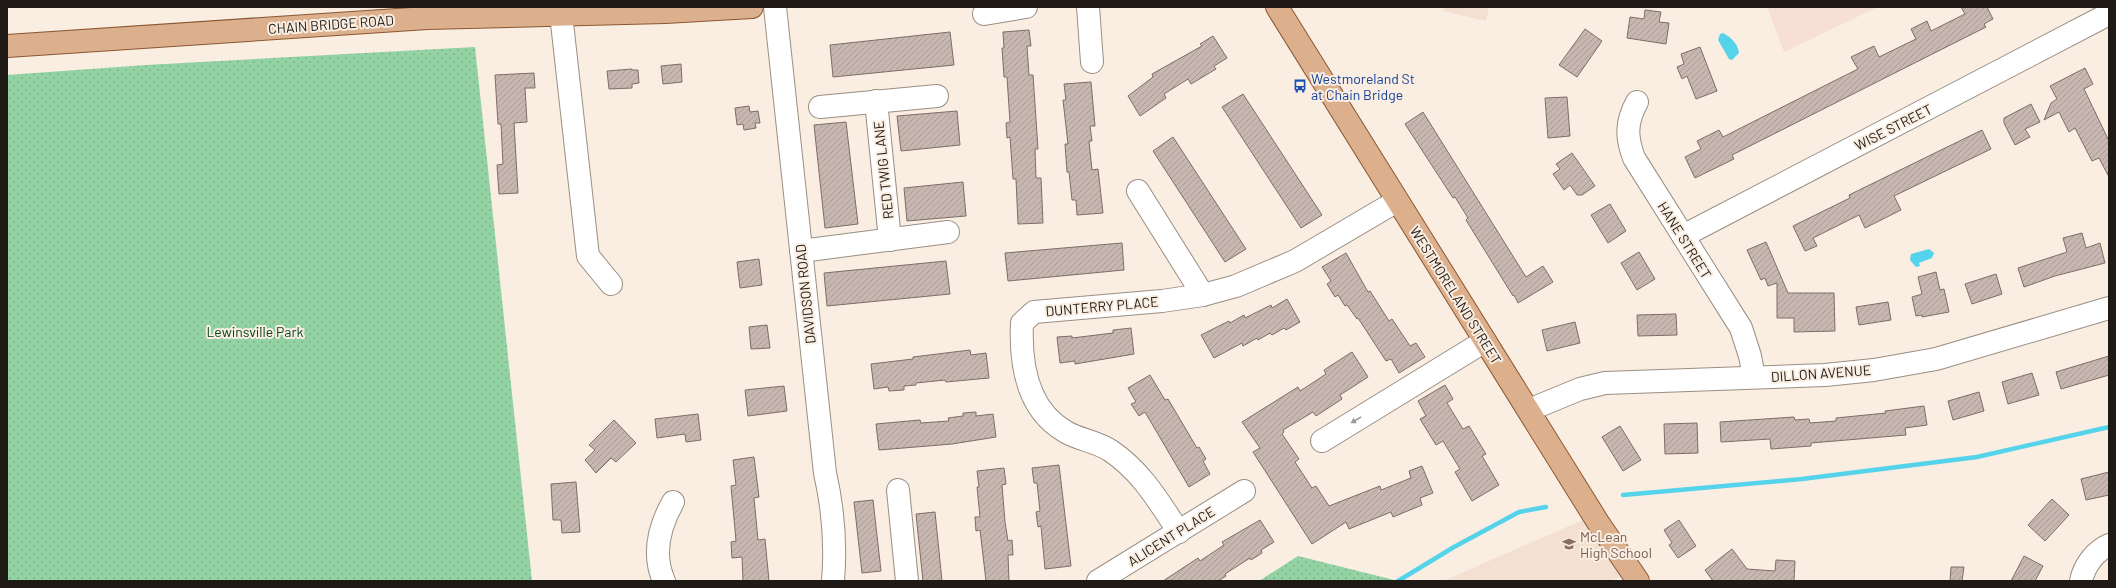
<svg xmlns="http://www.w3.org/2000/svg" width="2116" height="588" viewBox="0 0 2116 588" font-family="Barlow,sans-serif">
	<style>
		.commercial { fill: #f8dfd6 }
		.built { fill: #f4e0d0 }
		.park { fill: url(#park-dots) }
		.water { fill: #54d3ea }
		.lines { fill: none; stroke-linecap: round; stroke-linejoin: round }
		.stream { stroke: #54d3ea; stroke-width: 4.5 }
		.building { fill: url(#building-hatch); stroke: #7c6e67 }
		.minor-casing { stroke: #9a8e83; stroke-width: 24 }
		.major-casing { stroke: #8a5832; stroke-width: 24 }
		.minor { stroke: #fff; stroke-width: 22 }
		.major { stroke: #dcaf8d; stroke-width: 22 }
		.oneway { fill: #9a9896 }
		.labels { text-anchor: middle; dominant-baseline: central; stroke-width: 4; stroke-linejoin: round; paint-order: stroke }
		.street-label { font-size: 14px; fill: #1f1a16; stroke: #faede1 }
		.transit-label { font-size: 14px; fill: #164399; stroke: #faede1; text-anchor: start }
		.park-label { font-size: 14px; fill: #044521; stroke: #faede1 }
		.education-label { font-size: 14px; fill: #785e54; stroke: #faede1; text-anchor: start }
	</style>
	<defs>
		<pattern id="park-dots" width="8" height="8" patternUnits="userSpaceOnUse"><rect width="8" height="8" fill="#92d2a3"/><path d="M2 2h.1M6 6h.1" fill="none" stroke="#7db48c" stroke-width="1.8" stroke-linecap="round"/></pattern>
		<pattern id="building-hatch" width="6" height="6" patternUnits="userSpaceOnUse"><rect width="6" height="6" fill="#c7b7b0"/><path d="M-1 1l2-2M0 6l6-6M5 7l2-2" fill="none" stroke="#aa9d97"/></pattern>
	</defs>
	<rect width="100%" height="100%" fill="#faede1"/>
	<!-- commercial -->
	<path class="commercial" d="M1767 7H1878L1784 52Z"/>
	<!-- built -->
	<g class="built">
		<path d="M1444 7H1489L1486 21 1443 11Z"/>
		<path d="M1592 516 1629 573 1610 581H1443Z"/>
	</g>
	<!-- park -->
	<g class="park">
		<path d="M475 47 532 581H7V75L146 65Z"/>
		<path d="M1298 556 1398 581H1259Z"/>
	</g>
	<!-- water -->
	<g class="water">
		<path d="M1723 33C1731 37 1738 44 1739 53L1732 60 1729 59 1718 40 1720 34Z"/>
		<path d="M1929 249 1934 253 1932 258 1919 263 1920 266 1916 267 1910 260 1911 254Z"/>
	</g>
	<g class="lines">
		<!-- stream -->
		<g class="stream">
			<path d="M1623 495 1802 479 1977 457 2109 427"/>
			<path d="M1398 581 1454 547 1519 512 1546 507"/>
		</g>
	</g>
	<!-- building -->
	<g class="building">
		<path d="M1961 7H1987L1993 19 1984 24 1986 27 1732 155 1734 159 1695 178 1685 157 1701 149 1697 141 1719 130 1723 137 1842 77 1858 69 1851 57 1874 46 1879 57 1916 39 1911 29 1927 21 1931 31 1965 14Z"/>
		<path d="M1645 10 1661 12 1659 22 1669 23 1666 44 1627 38 1630 17 1644 19Z"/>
		<path d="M1585 29 1602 41 1577 77 1559 65Z"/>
		<path d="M1029 30 1031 46H1027L1028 61 1029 75H1033L1038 149H1035L1036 178H1041L1043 223 1018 224 1016 179H1013L1010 137 1007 138 1006 123 1010 122 1007 77H1004L1002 48H1004L1003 32Z"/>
		<path d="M950 32 954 65 833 77 830 45Z"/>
		<path d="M1213 36 1227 58 1214 66 1216 69 1191 84 1188 79 1164 94 1166 98 1140 116 1128 96 1153 77 1152 74 1202 46 1200 44Z"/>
		<path d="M1700 47 1717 91 1696 99 1687 76 1682 79 1677 67 1684 64 1681 54Z"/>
		<path d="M681 64 682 82 663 84 661 66Z"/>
		<path d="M2085 68 2093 84 2084 89 2109 141V177L2099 158 2092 161 2075 128 2069 132 2059 112 2044 120 2051 103 2057 99 2050 86Z"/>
		<path d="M632 69V70H638L639 83 632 84V88L609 89 607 71Z"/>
		<path d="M534 73 535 88H525L527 122 514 123 518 193 499 194 497 165 503 164 501 124H498L495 75Z"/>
		<path d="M1091 82 1095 126H1090L1092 141H1089L1092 170 1098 169 1103 213 1077 215 1076 200H1072L1069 172H1067L1065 144H1068L1063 100H1066L1064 84Z"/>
		<path d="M1243 94 1322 215 1301 228 1222 107Z"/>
		<path d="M1567 97 1570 136 1548 138 1545 98Z"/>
		<path d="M2031 104 2040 122 2025 129 2030 137 2015 145 2004 123V118Z"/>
		<path d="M749 106 750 112 758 111 760 123H755L756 128 744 130 743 124 737 125 735 108Z"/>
		<path d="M957 111 960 145 901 151 897 116Z"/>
		<path d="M1423 112 1526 277 1543 266 1553 282 1518 303 1514 295 1513 296 1466 220 1468 218 1455 197 1453 198 1405 124Z"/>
		<path d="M846 122 858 224 825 228 814 125Z"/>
		<path d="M1982 130 1991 149 1894 196 1901 210 1865 228 1859 215 1813 238 1817 246 1805 251 1793 226 1850 198 1849 195Z"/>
		<path d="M1173 137 1246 249 1225 262 1153 151Z"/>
		<path d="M1572 153 1595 186 1582 195H1577L1570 185 1564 190 1553 174 1560 169 1556 164Z"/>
		<path d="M963 182 966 216 907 221 904 188Z"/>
		<path d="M1610 204 1626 231 1608 243 1591 215Z"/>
		<path d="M2082 233 2086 248 2100 243 2105 263 2055 276 2024 287 2018 268 2067 252 2063 238Z"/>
		<path d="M1766 242 1788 293H1834L1835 331 1794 332V318H1777V283L1768 286 1765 278 1761 280 1747 250Z"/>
		<path d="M1122 243 1124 270 1008 281 1005 253Z"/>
		<path d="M1639 252 1655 279 1637 290 1621 263Z"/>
		<path d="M1346 253 1368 292 1370 291 1389 321 1392 319 1410 346 1416 343 1425 357 1399 373 1391 359 1386 361 1358 318 1357 319 1347 305 1345 306 1338 295 1335 297 1327 284 1331 281 1322 267Z"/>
		<path d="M759 259 762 285 740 288 737 262Z"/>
		<path d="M946 261 950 294 827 306 824 273Z"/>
		<path d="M1936 272 1940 290 1944 289 1949 312 1922 317V315L1916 316 1912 297 1922 294 1918 277Z"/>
		<path d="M1996 274 2002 294 1972 304 1965 284Z"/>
		<path d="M1287 299 1300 322 1286 330 1284 328 1272 335 1270 333 1258 340 1257 338 1243 346 1242 343 1214 358 1201 335 1229 321 1230 323 1244 315 1245 318 1271 305 1272 308Z"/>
		<path d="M1888 302 1891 320 1859 325 1856 307Z"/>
		<path d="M1676 314 1677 335 1638 336 1637 315Z"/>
		<path d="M1575 322 1580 343 1547 351 1542 330Z"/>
		<path d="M767 325 770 348 751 349 749 327Z"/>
		<path d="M1131 328 1134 354 1075 364V361L1060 363 1057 337 1072 336V338L1113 333V330Z"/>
		<path d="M970 350 971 355 986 353 989 378 946 382 945 380 916 383V385L904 386V390L889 391 888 387 874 389 871 364 913 359V357Z"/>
		<path d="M1352 352 1368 377 1340 395 1342 399 1316 416 1313 412 1283 430 1284 432 1282 434 1299 459 1295 462 1312 488 1316 486 1329 506 1380 486 1381 490 1411 478 1409 471 1422 466 1433 493 1420 498 1422 505 1393 517 1391 512 1349 529 1346 522 1312 544 1253 452 1260 448 1242 422 1298 387 1300 391 1314 382 1326 374 1324 370Z"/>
		<path d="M2109 356V375L2061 389 2056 372Z"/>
		<path d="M2032 373 2039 395 2008 404 2002 382Z"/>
		<path d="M1150 375 1165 400 1168 399 1197 448 1199 447 1206 459 1203 461 1210 474 1189 487 1145 412 1139 416 1131 404 1136 402 1128 388Z"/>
		<path d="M1445 385 1453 399 1447 403 1463 429 1469 426 1486 454 1482 456 1499 485 1472 501 1455 472 1460 469 1443 441 1436 445 1420 419 1426 416 1418 401Z"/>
		<path d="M784 386 787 411 748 416 745 390Z"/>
		<path d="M1979 392 1984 411 1953 420 1948 401Z"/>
		<path d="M1924 406 1927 425 1905 428 1906 435 1811 443V446L1771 449 1770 439 1721 442 1720 422 1794 417 1795 420 1809 419 1810 423 1836 421V418L1886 413 1885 411Z"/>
		<path d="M976 412V416L993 414 996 437 952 444 879 450 876 424 920 420 921 423 949 421 948 418 963 416V413Z"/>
		<path d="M698 414 701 440 686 442 685 434 657 438 655 419Z"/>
		<path d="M614 420 636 443 616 462 611 458 596 473 585 460 595 450 589 445Z"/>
		<path d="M1697 423 1698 453 1665 454 1664 424Z"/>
		<path d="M1620 426 1641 460 1623 471 1602 437Z"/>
		<path d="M754 457 759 497 754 498 758 540 765 539 769 581H743L742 557 732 558 731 542 736 541 731 486 736 485 733 460Z"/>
		<path d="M1059 465 1071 566 1045 569 1041 526 1038 527 1036 512 1040 511 1037 483H1034L1032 468Z"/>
		<path d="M1004 468 1006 484 1002 485 1005 522 1008 541 1012 540 1013 555H1008L1009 581H986L980 530 976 531 975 517H980L977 487H979L977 471Z"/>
		<path d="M2109 472V495L2086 500 2081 479Z"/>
		<path d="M576 482 580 532 562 533 561 520H553L551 484Z"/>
		<path d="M2052 499 2069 515 2045 541 2028 525Z"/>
		<path d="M873 500 881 571 862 573 854 502Z"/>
		<path d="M935 512 942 581H923L916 514Z"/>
		<path d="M1260 520 1274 542 1261 550 1262 553 1251 560 1250 558 1225 574 1226 576 1218 581H1163L1198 558 1200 561 1224 545 1222 542Z"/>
		<path d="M1679 520 1696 546 1678 558 1669 545 1672 543 1664 530Z"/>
		<path d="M1732 549 1747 569 1775 571 1776 560 1795 561 1794 581H1713L1705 570Z"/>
		<path d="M2024 556 2043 566 2035 581H2011Z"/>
		<path d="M1951 567H1964L1962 581H1950Z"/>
	</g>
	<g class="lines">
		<!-- minor casing -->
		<g class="minor-casing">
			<g id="minor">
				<path d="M775 7 825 473C833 508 836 546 833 581"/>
				<path d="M1088 7 1092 62"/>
				<path d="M561 14 588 256 611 284"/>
				<path d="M984 14 1026 7"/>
				<path d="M876 101 890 240"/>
				<path d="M1637 102C1626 122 1626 137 1634 158L1741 328 1750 356 1754 377"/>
				<path d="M820 107 937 96"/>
				<path d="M1138 191 1203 295"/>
				<path d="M1683 236 2103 17"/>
				<path d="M801 251 948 232"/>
				<path d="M1529 410 1580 389 1605 383 1825 375 1874 370 1936 359 2109 308"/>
				<path d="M1322 441 1485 341"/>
				<path d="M898 490 907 581"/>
				<path d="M1179 532C1159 502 1142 472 1111 451 1098 442 1080 440 1066 432 1027 410 1020 365 1022 323L1034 312 1162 301 1203 295 1236 286 1295 261 1397 201"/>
				<path d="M664 581C652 554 659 527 673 502"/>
				<path d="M1098 581 1244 491"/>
				<path d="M2081 581C2084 566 2095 551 2109 545"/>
			</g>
		</g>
		<!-- major casing -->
		<g class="major-casing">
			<g id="major">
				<path d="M1277 7 1599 524 1638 581"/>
				<path d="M7 46 427 18 665 12 752 7"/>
			</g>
		</g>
		<!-- minor -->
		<use href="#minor" class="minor"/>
		<!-- major -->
		<use href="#major" class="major"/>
	</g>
	<!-- one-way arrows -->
	<defs><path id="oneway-solid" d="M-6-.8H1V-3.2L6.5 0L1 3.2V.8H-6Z"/></defs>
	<use class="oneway" href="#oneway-solid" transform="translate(1356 420) rotate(149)"/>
	<!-- icons -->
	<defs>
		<g id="bus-bare" transform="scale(1.08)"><path d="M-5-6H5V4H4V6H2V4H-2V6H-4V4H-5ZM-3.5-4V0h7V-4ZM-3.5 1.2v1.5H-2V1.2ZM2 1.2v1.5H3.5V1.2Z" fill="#1a4fb4" stroke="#faede1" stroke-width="2.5" paint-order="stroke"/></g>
		<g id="school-bare" transform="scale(1.08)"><path d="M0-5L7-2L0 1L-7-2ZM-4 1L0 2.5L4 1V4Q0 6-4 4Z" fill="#8d6e63" stroke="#faede1" stroke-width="2.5" paint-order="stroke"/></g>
	</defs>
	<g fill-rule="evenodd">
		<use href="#bus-bare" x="1300" y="86"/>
		<use href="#school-bare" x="1569" y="544"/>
	</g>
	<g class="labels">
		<!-- street labels -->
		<g class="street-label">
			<text transform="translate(331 24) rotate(-4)">CHAIN BRIDGE ROAD</text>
			<text transform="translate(1893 127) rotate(-27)">WISE STREET</text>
			<text transform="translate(883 170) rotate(-96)">RED TWIG LANE</text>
			<text transform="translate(1685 240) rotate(58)">HANE STREET</text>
			<text transform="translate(805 294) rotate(-96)">DAVIDSON ROAD</text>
			<text transform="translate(1456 295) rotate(58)">WESTMORELAND STREET</text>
			<text transform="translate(1102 306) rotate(-5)">DUNTERRY PLACE</text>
			<text transform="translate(1821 373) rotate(-4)">DILLON AVENUE</text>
			<text transform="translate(1171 536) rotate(-32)">ALICENT PLACE</text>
		</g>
		<!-- transit labels -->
		<g class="transit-label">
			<text x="1311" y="78">Westmoreland St<tspan x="1311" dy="16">at Chain Bridge</tspan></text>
		</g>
		<!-- park labels -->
		<g class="park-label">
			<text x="255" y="331">Lewinsville Park</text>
		</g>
		<!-- education labels -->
		<g class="education-label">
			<text x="1580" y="536">McLean<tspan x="1580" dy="16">High School</tspan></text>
		</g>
	</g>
	<!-- border -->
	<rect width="2116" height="588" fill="none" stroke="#1f1a16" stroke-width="16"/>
</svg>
